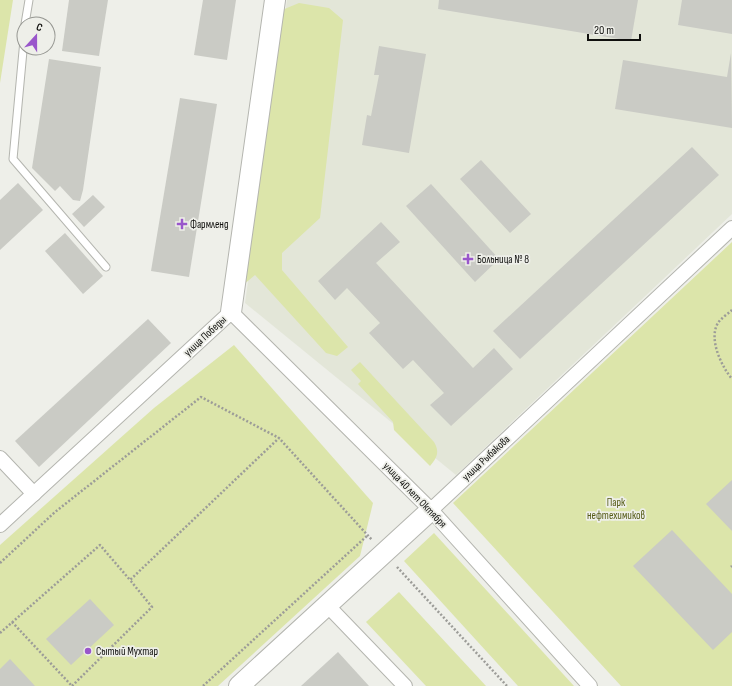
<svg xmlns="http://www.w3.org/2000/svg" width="732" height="686" viewBox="0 0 732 686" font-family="'Sofia Sans Condensed',sans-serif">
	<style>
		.built { fill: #e3e6d8 }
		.green { fill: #dce5aa }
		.building { fill: #cacbc5 }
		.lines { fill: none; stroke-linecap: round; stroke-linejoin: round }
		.lane-casing { stroke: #b4b5af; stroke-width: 9 }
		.street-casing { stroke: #b4b5af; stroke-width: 16 }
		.secondary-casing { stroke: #b4b5af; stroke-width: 22 }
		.path { stroke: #9c9c98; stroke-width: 2.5; stroke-dasharray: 2 2; stroke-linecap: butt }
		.lane { stroke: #fff; stroke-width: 7 }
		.street { stroke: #fff; stroke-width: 14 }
		.secondary { stroke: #fff; stroke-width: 20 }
		.poi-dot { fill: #9956cb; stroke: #eeefe9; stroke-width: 1.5 }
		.labels { text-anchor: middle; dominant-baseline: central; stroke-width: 3.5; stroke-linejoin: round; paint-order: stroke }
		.poi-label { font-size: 11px; fill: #10100e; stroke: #eeefe9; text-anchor: start }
		.street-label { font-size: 11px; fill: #10100e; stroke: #eeefe9 }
		.park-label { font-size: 11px; fill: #555b17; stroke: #eeefe9 }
	</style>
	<rect width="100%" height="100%" fill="#eeefe9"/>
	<!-- built -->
	<path class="built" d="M287 0H732V214L456 475 245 303Z"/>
	<!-- green -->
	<g class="green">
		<path d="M0 0H13L0 83Z"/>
		<path d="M299 3 329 8 343 20 320 218 282 253V270L348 347 337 356 326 353 255 275 242 286 282 10Z"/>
		<path d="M732 242V686H621L453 503Z"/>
		<path d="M234 345 373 503 360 556 218 686H0V545L154 408Z"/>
		<path d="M360 362 434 442C440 452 437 458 430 466L394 430 393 422 358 384 361 381 351 370Z"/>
		<path d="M434 533 574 686H518L404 561Z"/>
		<path d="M399 592 486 686H426L366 622Z"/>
	</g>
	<!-- building -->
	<g class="building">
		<path d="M69 0H108L99 56 62 51Z"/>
		<path d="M203 0H236L227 60 194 55Z"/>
		<path d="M439 0H638L631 41 438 9Z"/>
		<path d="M682 0H732V34L678 25Z"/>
		<path d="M379 46 426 54 409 153 362 145 367 115 371 116 379 75H374Z"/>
		<path d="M731 53 732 128 615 109 623 60 727 77Z"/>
		<path d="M49 59 101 67 83 190 80 201 73 200 60 186 55 191 32 168Z"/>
		<path d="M180 98 217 104 189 277 151 271Z"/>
		<path d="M692 147 719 175 520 359 493 331Z"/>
		<path d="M481 160 531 214 510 233 460 179Z"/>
		<path d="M18 183 43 210 0 250V200Z"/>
		<path d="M431 184 499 259 475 282 406 206Z"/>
		<path d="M93 195 105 207 84 227 72 214Z"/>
		<path d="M381 222 400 242 376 263 473 368 494 348 513 369 451 426 430 405 444 393 413 360 403 369 369 333 380 323 347 288 335 300 318 281Z"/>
		<path d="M65 233 103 276 83 294 45 251Z"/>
		<path d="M148 319 171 343 39 467 15 441Z"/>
		<path d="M732 480V531L706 504Z"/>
		<path d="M672 530 732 594V632L713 650 633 566Z"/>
		<path d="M90 599 114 625 71 665 46 639Z"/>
		<path d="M338 652 369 686H301Z"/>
		<path d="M10 659 35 686H0V669Z"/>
	</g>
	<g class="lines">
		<!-- lane casing -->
		<g class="lane-casing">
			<g id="lane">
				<path d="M25 24 29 0"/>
				<path d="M24 40 13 159 106 267"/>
			</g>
		</g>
		<!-- street casing -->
		<g class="street-casing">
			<g id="street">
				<path d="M0 458 34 494"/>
				<path d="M431 510 732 228"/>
				<path d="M0 525 231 312 431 510 590 686"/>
				<path d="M328 606 405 686"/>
			</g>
		</g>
		<!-- secondary casing -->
		<g class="secondary-casing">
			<g id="secondary">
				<path d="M231 312 275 0"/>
				<path d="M239 686 431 510"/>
			</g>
		</g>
		<!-- path -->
		<g class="path">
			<path d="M732 310C728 314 721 318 718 323 708 339 722 367 732 379"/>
			<path d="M0 563 55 512 201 397 279 438"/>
			<path d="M397 567 507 686"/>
			<path d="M731 567 732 566"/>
			<path d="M12 622 72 686"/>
			<path d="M0 633 100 545 130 580"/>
			<path d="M72 686 152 607 130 580 279 438 372 540"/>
			<path d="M203 686 368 535"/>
		</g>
		<!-- lane -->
		<use href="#lane" class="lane"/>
		<!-- street -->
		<use href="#street" class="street"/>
		<!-- secondary -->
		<use href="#secondary" class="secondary"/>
	</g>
	<!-- markers -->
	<g class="poi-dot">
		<path d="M180 218h4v4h4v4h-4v4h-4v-4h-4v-4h4z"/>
		<path d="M466 253h4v4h4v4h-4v4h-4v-4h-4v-4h4z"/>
		<circle cx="88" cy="651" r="4"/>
	</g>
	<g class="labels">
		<!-- poi labels -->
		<g class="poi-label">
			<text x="190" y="224">Фармленд</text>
			<text x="477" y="259">Больница № 8</text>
			<text x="96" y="651">Сытый Мухтар</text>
		</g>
		<!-- street labels -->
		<g class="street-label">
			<text transform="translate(205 336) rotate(-43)">улица Победы</text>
			<text transform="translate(486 458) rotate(-43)">улица Рыбакова</text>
			<text transform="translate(415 495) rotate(46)">улица 40 лет Октября</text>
		</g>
		<!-- park labels -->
		<g class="park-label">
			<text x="616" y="502">Парк<tspan x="616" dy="13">нефтехимиков</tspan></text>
		</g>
	</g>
	<!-- north arrow -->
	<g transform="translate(36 36) rotate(21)"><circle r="19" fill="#eeefe9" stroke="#959691"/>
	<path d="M0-3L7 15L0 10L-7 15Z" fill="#9956cb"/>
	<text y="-6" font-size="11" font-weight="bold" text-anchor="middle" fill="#10100e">С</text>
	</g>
	<!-- scale -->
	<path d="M588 34v6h52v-6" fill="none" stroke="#10100e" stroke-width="2"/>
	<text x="594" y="34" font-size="12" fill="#10100e" stroke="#eeefe9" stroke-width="3" paint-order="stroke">20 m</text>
</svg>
